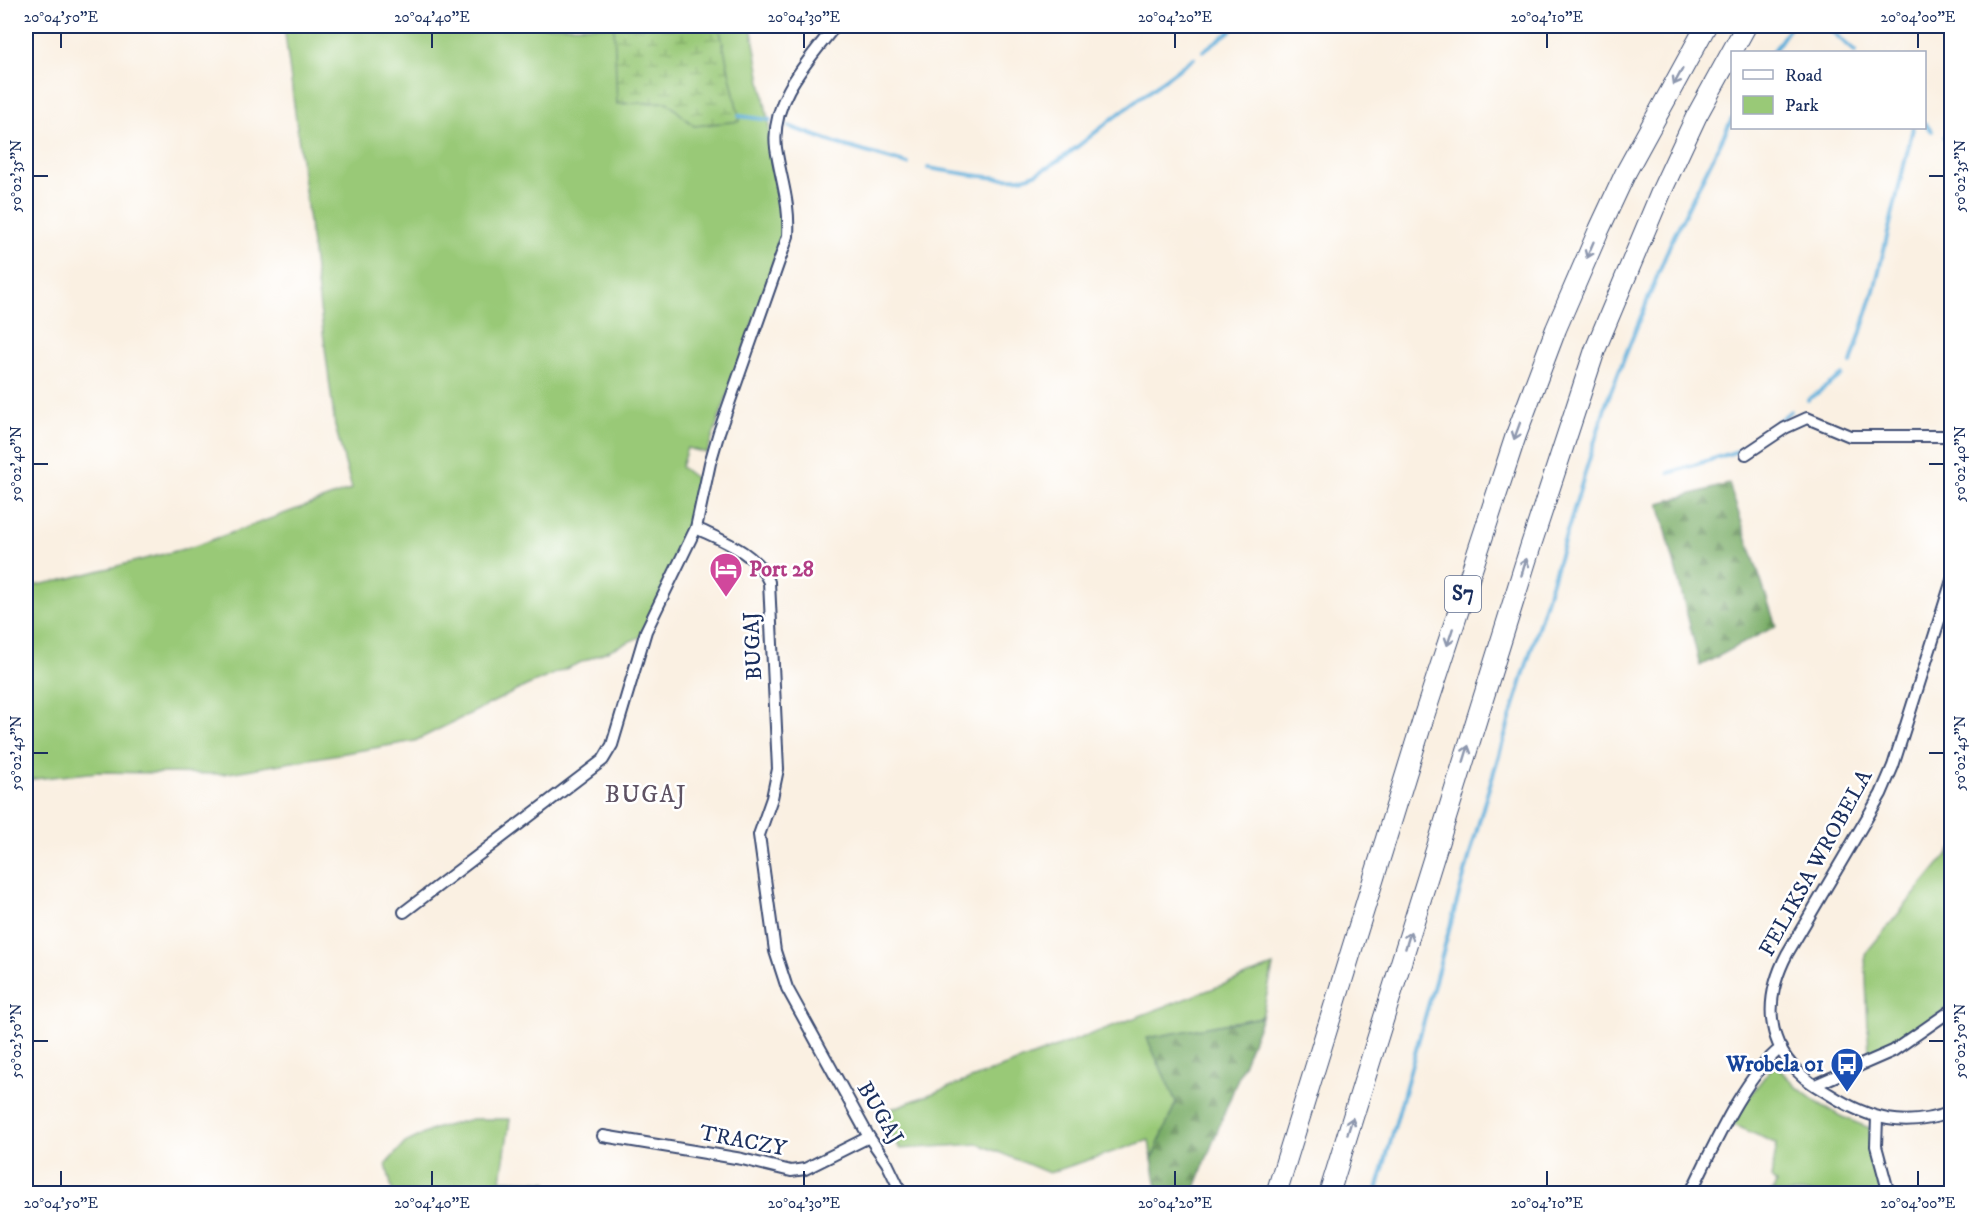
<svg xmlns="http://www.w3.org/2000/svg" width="1977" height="1219" viewBox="0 0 1977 1219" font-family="'IM FELL DW Pica',serif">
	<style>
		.green { fill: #99c977; stroke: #5a7c6a; stroke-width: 1.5 }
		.forest { fill: url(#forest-firs); stroke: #4a6e63; stroke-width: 1.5 }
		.wetland { fill: url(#wetland-marsh); stroke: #5a7c6a; stroke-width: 1.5 }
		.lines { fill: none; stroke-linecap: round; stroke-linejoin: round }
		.stream { stroke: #60afda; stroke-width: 4 }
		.minor-casing { stroke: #3c4c72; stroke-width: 14 }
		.motorway-casing { stroke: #3c4c72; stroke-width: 22 }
		.minor { stroke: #fff; stroke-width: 10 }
		.motorway { stroke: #fff; stroke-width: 20 }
		.oneway { stroke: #8d97ae }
		.ticks { fill: none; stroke: #1b2f5e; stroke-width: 2 }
		.labels { text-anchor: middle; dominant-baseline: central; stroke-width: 5; stroke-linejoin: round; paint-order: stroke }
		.shield { fill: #fff; stroke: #5f6d8e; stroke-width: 1.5 }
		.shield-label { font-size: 21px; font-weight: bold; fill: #1b2f5e }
		.hotel-label { font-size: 22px; font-weight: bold; fill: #b23c85; stroke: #fff; text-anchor: start }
		.street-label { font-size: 22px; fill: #1b2f5e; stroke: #fff }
		.transit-label { font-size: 22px; font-weight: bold; fill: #164399; stroke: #fff; text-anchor: end }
		.neighbourhood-label { font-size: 24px; letter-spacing: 1.5px; fill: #5e5263; stroke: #fff }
		.neatline { fill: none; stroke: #1b2f5e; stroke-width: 2 }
		.ticks-label { font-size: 15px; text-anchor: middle; fill: #1b2f5e }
	</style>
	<defs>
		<pattern id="forest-firs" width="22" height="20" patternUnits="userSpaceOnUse" patternTransform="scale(1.5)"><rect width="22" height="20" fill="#7aad68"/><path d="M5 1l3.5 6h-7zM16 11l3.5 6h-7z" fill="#638d59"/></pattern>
		<pattern id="wetland-marsh" width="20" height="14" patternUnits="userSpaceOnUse" patternTransform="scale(1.5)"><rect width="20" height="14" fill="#99c977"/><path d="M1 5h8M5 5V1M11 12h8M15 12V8" fill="none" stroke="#7ca465"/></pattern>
	</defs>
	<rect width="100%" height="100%" fill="#fff"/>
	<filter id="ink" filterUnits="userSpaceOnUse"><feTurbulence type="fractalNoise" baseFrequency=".0167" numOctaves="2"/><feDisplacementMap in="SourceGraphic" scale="12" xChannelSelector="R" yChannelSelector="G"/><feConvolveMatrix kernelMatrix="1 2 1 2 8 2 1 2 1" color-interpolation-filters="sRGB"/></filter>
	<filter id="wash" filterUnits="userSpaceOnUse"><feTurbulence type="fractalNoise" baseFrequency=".008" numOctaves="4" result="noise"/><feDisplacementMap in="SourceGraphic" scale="24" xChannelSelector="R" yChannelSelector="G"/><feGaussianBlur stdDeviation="1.35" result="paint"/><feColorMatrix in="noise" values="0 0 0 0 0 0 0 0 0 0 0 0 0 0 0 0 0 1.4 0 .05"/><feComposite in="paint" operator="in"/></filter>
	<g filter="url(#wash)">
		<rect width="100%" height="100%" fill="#faf0e2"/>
		<!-- green -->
		<g class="green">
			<path d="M284 26H751L769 125V142L783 209V237L707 453 687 448 681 467 698 480 689 523 677 556 640 637 526 686 415 741 223 774 98 772 26 780V587L63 580 195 546 352 489 335 426Z"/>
			<path d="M1951 850V1006L1879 1053 1869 1055 1865 954Z"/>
			<path d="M1273 966 1262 1017 1148 1038 1176 1102 1152 1159 1149 1140 1049 1173 979 1144 900 1149 878 1116 883 1112Z"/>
			<path d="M1773 1066H1777C1801 1096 1833 1115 1870 1128V1139L1884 1193H1769L1773 1191 1776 1183 1771 1178 1777 1144 1732 1124 1740 1108Z"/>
			<path d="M472 1119H510L501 1180 547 1182 545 1193H393L386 1164 405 1143 434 1129Z"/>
		</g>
		<!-- forest -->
		<g class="forest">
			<path d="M1729 484 1776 626 1700 666 1659 503Z"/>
			<path d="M1262 1017 1193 1193H1158L1152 1159 1176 1102 1147 1038Z"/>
		</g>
		<!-- wetland -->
		<path class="wetland" d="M614 26H719L740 121 694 126 667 102 617 104Z"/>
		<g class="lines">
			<!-- stream -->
			<g class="stream">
				<path d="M1826 26 1855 52"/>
				<path d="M1203 51 1237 26"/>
				<path d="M1773 52 1791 26"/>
				<path d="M739 116 770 120"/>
				<path d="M1924 123 1932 131"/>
				<path d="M788 126 838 144 908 164"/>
				<path d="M1944 137 1952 139"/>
				<path d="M928 168C957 172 991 180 1020 178 1045 177 1091 135 1112 119 1139 99 1166 78 1194 58"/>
				<path d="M1851 363 1875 287 1913 128"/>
				<path d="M1808 400 1842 375"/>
				<path d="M1754 440 1791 411"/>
				<path d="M1669 473 1741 450"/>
				<path d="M1376 1194 1484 804 1607 401 1671 242 1732 119"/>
			</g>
		</g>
	</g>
	<g filter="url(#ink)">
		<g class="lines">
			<!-- minor casing -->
			<g class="minor-casing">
				<g id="minor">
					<path d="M835 26C808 61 770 100 776 148 781 181 790 201 788 236L719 432 710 463 696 528C723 541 757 553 769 582L778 769 772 798 759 835 775 951 787 988 869 1137 887 1163 902 1194"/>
					<path d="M1746 454 1785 428 1807 418 1850 436H1952"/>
					<path d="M1952 580 1893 766 1881 794 1787 954C1764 998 1764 1045 1806 1079 1813 1085 1821 1089 1829 1094 1870 1120 1905 1129 1952 1112"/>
					<path d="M404 912 603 760 612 745 646 631 696 528"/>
					<path d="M1815 1085 1893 1051 1952 1010"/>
					<path d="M1877 1118 1876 1146 1889 1194"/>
					<path d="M603 1136 742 1159 791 1171 805 1169 869 1137"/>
					<path d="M1690 1194C1712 1150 1743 1077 1781 1048"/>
				</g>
			</g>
			<!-- motorway casing -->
			<g class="motorway-casing">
				<g id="motorway">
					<path d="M1276 1194 1424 716 1516 435 1556 329 1598 232 1626 172 1706 26"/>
					<path d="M1329 1194 1530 548 1595 350 1662 190 1696 117 1746 26"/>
				</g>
			</g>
			<!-- minor -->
			<use href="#minor" class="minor"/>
			<!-- motorway -->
			<use href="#motorway" class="motorway"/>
		</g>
		<!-- one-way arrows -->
		<defs><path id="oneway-shaft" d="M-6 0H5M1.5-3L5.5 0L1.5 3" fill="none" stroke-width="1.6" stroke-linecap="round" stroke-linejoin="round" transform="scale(1.5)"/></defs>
		<g class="oneway">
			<use href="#oneway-shaft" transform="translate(1678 77) rotate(119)"/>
			<use href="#oneway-shaft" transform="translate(1590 250) rotate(113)"/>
			<use href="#oneway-shaft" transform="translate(1517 431) rotate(110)"/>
			<use href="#oneway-shaft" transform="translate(1524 567) rotate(-73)"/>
			<use href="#oneway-shaft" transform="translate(1450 637) rotate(108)"/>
			<use href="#oneway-shaft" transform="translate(1466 754) rotate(-73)"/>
			<use href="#oneway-shaft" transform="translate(1408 940) rotate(-73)"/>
			<use href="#oneway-shaft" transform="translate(1350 1126) rotate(-73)"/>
		</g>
	</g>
	<!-- ticks -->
	<path class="ticks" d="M61 33V48M432 33V48M804 33V48M1175 33V48M1547 33V48M1918 33V48M33 176H48M1929 176H1944M33 464H48M1929 464H1944M33 753H48M1929 753H1944M33 1041H48M1929 1041H1944M61 1171V1186M432 1171V1186M804 1171V1186M1175 1171V1186M1547 1171V1186M1918 1171V1186"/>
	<!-- icons -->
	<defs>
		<g id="hotel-pin" transform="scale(1.725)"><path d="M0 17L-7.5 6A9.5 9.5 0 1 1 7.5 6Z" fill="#d1479c" stroke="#fff"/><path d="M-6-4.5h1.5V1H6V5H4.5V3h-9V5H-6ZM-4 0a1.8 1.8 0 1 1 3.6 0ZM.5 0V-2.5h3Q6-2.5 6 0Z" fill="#fff"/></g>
		<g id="bus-pin" transform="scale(1.725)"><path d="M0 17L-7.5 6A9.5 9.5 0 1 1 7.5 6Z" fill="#1a4fb4" stroke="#fff"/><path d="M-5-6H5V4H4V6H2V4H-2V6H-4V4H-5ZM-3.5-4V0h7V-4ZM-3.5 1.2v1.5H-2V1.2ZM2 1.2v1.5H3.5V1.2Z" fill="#fff"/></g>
	</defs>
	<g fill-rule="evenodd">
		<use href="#hotel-pin" x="726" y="569"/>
		<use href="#bus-pin" x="1847" y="1064"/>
	</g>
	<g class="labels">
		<!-- shield labels -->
		<rect class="shield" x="1445" y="576" width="36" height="36" rx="4.5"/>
		<g class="shield-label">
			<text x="1463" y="594">S7</text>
		</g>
		<!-- hotel labels -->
		<g class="hotel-label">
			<text x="749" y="569">Port 28</text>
		</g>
		<!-- street labels -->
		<g class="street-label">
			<text transform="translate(753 646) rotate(-93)">BUGAJ</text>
			<text transform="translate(1816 863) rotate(-61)">FELIKSA WROBELA</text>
			<text transform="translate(880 1113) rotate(59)">BUGAJ</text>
			<text transform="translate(743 1141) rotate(11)">TRACZY</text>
		</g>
		<!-- transit labels -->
		<g class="transit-label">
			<text x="1824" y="1064">Wrobela 01</text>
		</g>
		<!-- neighbourhood labels -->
		<g class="neighbourhood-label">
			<text x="646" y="795">BUGAJ</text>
		</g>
	</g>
	<!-- margin -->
	<rect width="1977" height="1219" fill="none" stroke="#fff" stroke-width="66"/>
	<!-- legend -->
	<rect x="1731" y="51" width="195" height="78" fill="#ffffff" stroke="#a4acbf" stroke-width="1.5"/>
	<rect x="1743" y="70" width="30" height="9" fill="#ffffff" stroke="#a4acbf" stroke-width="1.5"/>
	<text x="1785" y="81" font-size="18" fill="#1b2f5e">Road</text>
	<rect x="1743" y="96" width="30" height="18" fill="#99c977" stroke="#a4acbf" stroke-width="1.5"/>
	<text x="1785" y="111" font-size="18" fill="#1b2f5e">Park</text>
	<rect x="33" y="33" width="1911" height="1153" class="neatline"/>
	<g class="ticks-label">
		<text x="61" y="22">20°04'50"E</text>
		<text x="432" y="22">20°04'40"E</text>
		<text x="804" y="22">20°04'30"E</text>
		<text x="1175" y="22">20°04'20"E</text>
		<text x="1547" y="22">20°04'10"E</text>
		<text x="1918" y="22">20°04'00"E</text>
		<text transform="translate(1960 176) rotate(-90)" y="5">50°02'35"N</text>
		<text transform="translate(16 176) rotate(-90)" y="5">50°02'35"N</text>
		<text transform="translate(1960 464) rotate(-90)" y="5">50°02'40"N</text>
		<text transform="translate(16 464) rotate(-90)" y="5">50°02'40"N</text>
		<text transform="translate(1960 753) rotate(-90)" y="5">50°02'45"N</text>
		<text transform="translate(16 753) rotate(-90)" y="5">50°02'45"N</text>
		<text transform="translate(1960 1041) rotate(-90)" y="5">50°02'50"N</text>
		<text transform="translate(16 1041) rotate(-90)" y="5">50°02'50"N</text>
		<text x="61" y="1208">20°04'50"E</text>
		<text x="432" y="1208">20°04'40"E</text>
		<text x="804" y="1208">20°04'30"E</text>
		<text x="1175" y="1208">20°04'20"E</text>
		<text x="1547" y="1208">20°04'10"E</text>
		<text x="1918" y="1208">20°04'00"E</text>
	</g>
</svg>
